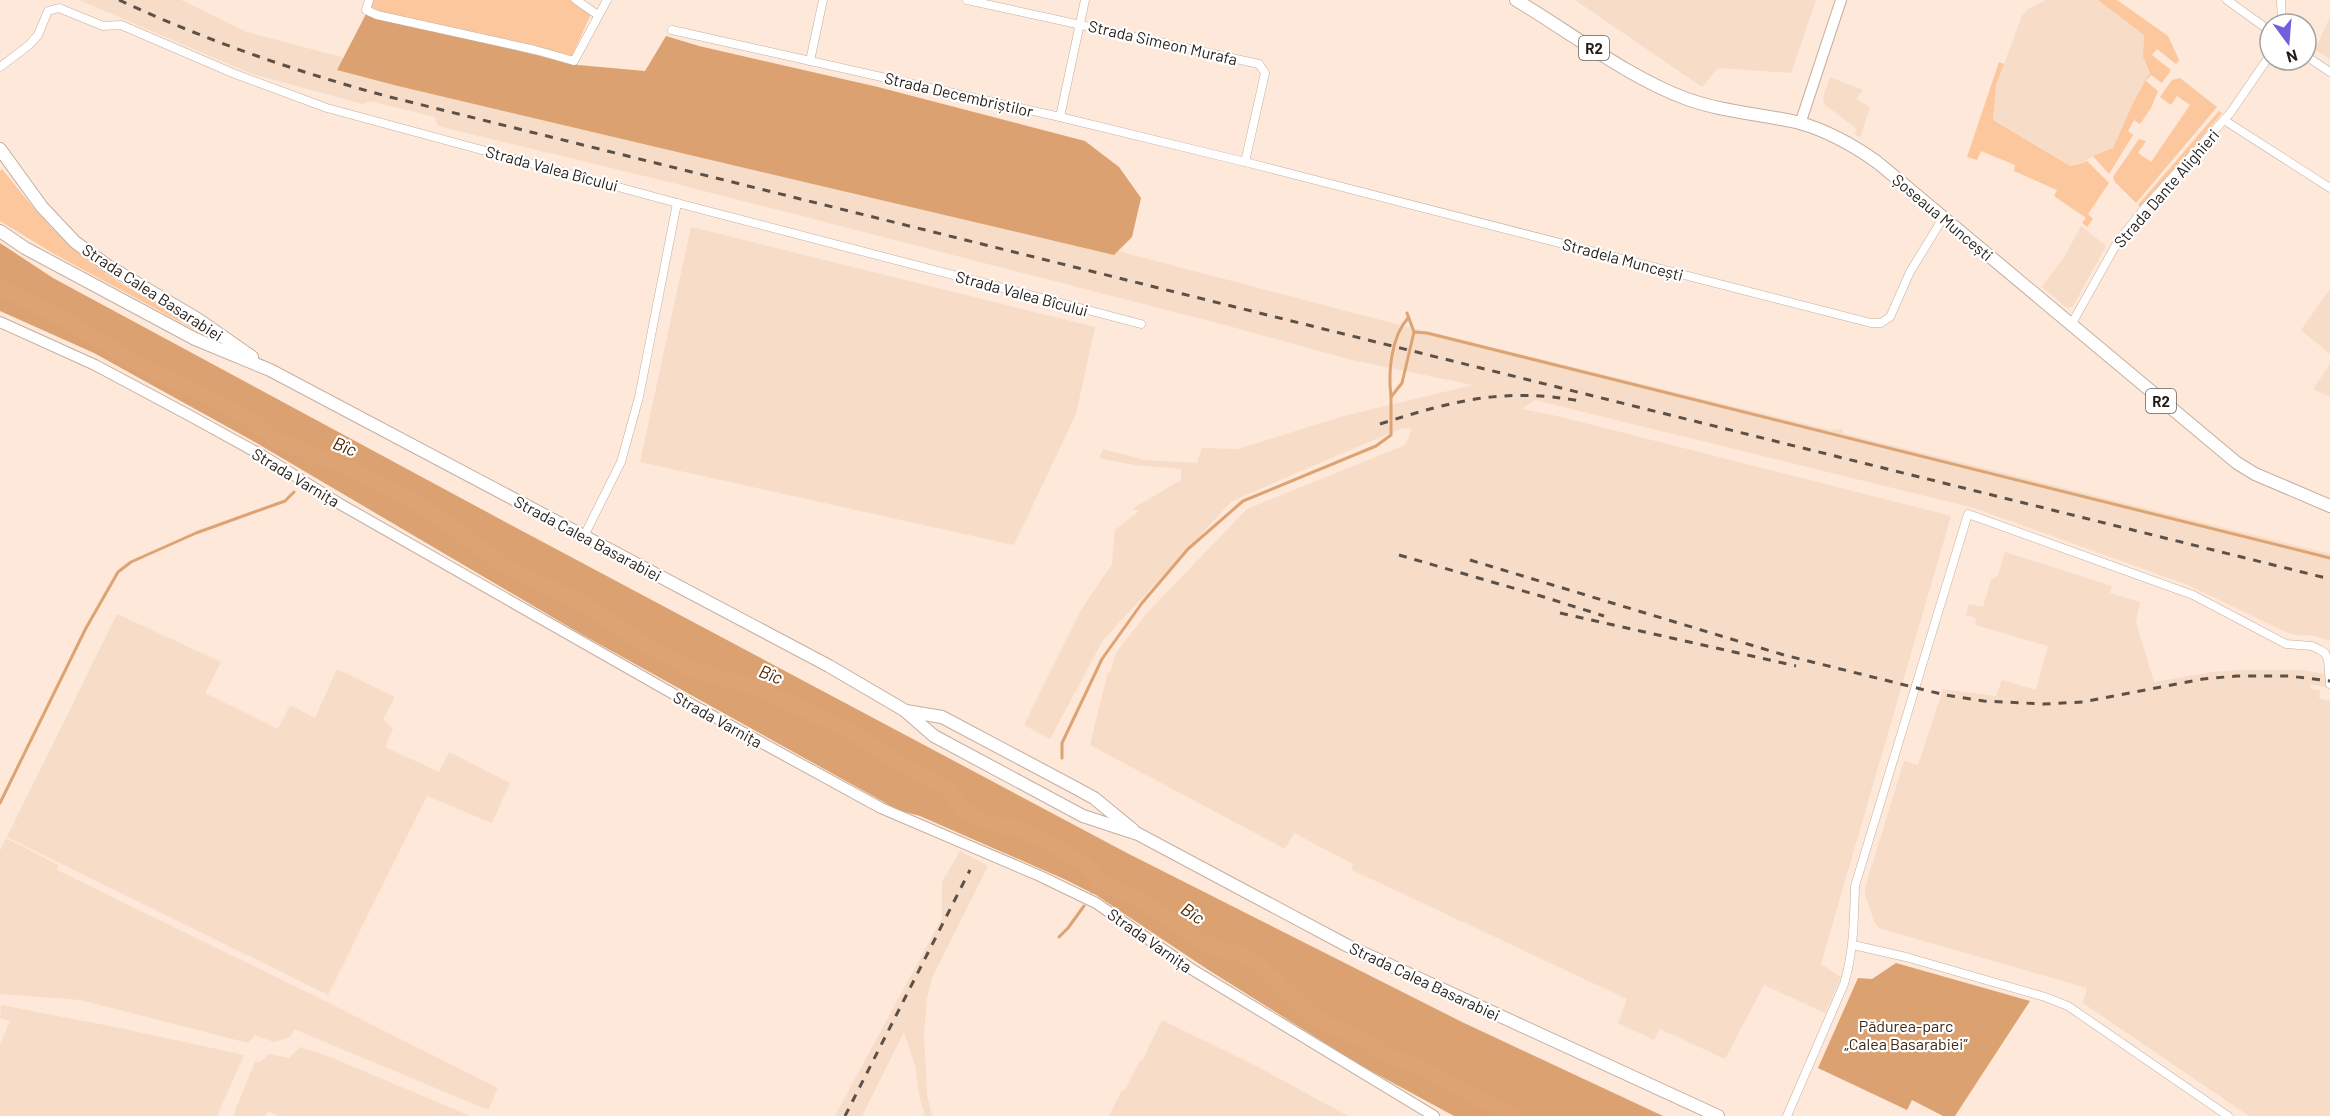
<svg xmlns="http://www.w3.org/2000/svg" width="2330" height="1116" viewBox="0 0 2330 1116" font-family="Barlow,sans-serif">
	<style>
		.built { fill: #f7dcc7 }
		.green { fill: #fcc79c }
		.forest { fill: #dca170 }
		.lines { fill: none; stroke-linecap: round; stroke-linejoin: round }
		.stream { stroke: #dea372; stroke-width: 3 }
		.canal { stroke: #dea372; stroke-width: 9 }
		.river { stroke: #dea372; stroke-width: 16 }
		.street-casing { stroke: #c3afa1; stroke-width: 9 }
		.secondary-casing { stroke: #c3afa1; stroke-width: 12 }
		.primary-casing { stroke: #c3afa1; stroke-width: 14 }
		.street { stroke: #fff; stroke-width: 8 }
		.secondary { stroke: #fff; stroke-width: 10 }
		.primary { stroke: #fff; stroke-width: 12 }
		.rail { stroke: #5b5149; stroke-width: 3; stroke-dasharray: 8 8; stroke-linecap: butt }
		.labels { text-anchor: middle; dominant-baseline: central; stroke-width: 4.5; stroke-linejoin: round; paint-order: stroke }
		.shield { fill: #fff; stroke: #66615d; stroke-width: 1.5 }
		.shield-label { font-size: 15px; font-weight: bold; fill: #241d18 }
		.street-label { font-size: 16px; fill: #241d18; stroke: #fff }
		.park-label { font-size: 16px; fill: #402712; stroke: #fff }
		.water-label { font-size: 18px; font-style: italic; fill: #4e2800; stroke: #fff }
	</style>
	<rect width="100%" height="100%" fill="#fde8d9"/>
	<!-- built -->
	<g class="built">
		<path d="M79 0H181L247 32 559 115 885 190 1392 323 1830 430 1843 429 1842 433 2330 554V641L2311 635 2301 636 2288 633 2188 585 1974 508 1535 400 1522 409 1557 416 1951 516 1821 964 1841 977 1825 1013 1764 985 1725 1059 1660 1029 1654 1040 1618 1023 1627 999 1352 870 1353 864 1294 833 1285 849 1090 745 1108 672 1110 673 1116 653 1146 614 1247 509 1405 445 1412 429 1404 428 1378 438 1232 501 1103 640 1050 739 1024 725 1081 610 1112 564 1115 530 1139 511 1132 509 1181 480V469L1134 465 1099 458 1103 449 1144 460 1197 463 1202 448 1238 449 1344 416 1473 385 1352 360 1229 326 677 184 438 126 435 117 370 101 363 104 252 74Z"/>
		<path d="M1575 0H1816L1791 73 1718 68 1702 87Z"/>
		<path d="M2046 0H2098L2144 35 2143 57 2150 74 2133 103 2113 148 2093 156 2080 164 2070 166 1993 120 1996 85 2022 16 2028 9Z"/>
		<path d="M2330 17V59L2315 50Z"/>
		<path d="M1830 77 1863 90 1856 99 1870 107 1860 138 1854 133 1857 129 1824 104 1823 97Z"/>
		<path d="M2081 226 2106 246 2073 306 2067 308 2042 287 2065 256Z"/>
		<path d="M691 227 1095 327 1076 414 1014 545 640 462Z"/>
		<path d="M2330 289V354L2301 330Z"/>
		<path d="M2330 364V397L2313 389Z"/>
		<path d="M2005 552 2112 586 2110 593 2140 602 2136 622 2154 682 2212 672 2240 670H2303L2330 675V688L2310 684 2311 689 2320 691 2319 698 2330 701V1116H2249L2083 1003 2087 988 1879 928 1874 921 1865 895V888L1904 761 1918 765 1943 689 1996 696 2002 680 2036 690 2048 646 1975 625 1976 618 1966 615 1969 604 1983 607 1991 580 1998 575Z"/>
		<path d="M117 614 221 662 205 693 278 729 290 705 315 718 337 669 395 697 383 719 393 729 385 747 439 772 449 752 510 783 492 823 427 796 328 995 7 837Z"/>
		<path d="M6 838 58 865 57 870 309 993 498 1088 488 1110 294 1029 291 1037 274 1042 255 1035 248 1043 81 1000 0 994V851Z"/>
		<path d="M960 851 988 866 932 978 927 999 924 1033 927 1095 932 1116H925L919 1094 915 1065 904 1032 862 1116H835L942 918V882Z"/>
		<path d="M1 1005 115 1027 244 1055 217 1116H0V1044L10 1021 0 1018Z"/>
		<path d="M1162 1020 1258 1067 1348 1116H1109L1122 1090 1124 1091 1140 1061H1142Z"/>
		<path d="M300 1047 328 1056 470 1116H279L268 1111 265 1116H233L255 1062H260L269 1054 289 1058Z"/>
	</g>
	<!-- green -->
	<g class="green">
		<path d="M371 0H570L591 14 571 58 380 14 371 9Z"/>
		<path d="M2098 0H2117L2168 36 2179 60 2176 64 2157 49 2152 55 2171 70 2162 83 2151 75 2146 81 2158 91 2151 108 2140 124 2134 120 2128 131 2133 135 2109 174 2093 156 2113 148 2133 103 2150 73 2143 57 2144 35Z"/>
		<path d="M1999 62 2004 64 1996 85 1993 120 2070 166 2080 164 2087 161 2109 183 2088 214 2093 219 2087 227 2082 223 2086 218 2054 196 2057 190 2014 171 2015 165 1981 151 1977 160 1967 157Z"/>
		<path d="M2180 78 2217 107 2136 203 2115 182 2113 177 2139 139 2146 141 2138 153 2151 162 2190 105 2177 96 2171 105 2160 97 2172 80Z"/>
		<path d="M2219 111 2222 113 2142 208 2138 205Z"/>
		<path d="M2 169C28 201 54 235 87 260 121 286 159 304 196 325L193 329 56 255 0 221V171Z"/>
	</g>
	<!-- forest -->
	<g class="forest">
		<path d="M366 14 578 65 645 71 666 36 699 46 878 87 1085 141 1119 167 1141 198 1132 237 1114 255 398 86 337 70Z"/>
		<path d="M0 243 53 278 511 525 1127 853 1462 1022 1663 1116H1454L1360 1065 1210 971 1096 895 1064 879 920 816 898 810 581 634 253 441 94 353 0 311Z"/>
		<path d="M1896 963 2030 1001 1955 1116H1943L1912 1100 1907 1110 1818 1068 1858 978 1872 979Z"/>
	</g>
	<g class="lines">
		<!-- stream -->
		<g class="stream">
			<path d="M1407 313 1414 332"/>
			<path d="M1391 397C1388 372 1391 337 1408 318"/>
			<path d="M1062 758V743L1102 659 1142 603 1188 549 1243 501 1376 446 1391 435V397L1402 383 1414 332 1427 333 2330 558"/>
			<path d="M0 803 86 628 118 572 131 562 196 533 285 501 294 492"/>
			<path d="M1016 828 1037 807"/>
			<path d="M1092 892 1097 879"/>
			<path d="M1059 937 1068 928 1084 906"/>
		</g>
		<!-- canal -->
		<path class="canal" d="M309 464 314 455"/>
		<!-- river -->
		<path class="river" d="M0 287 62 318 136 363 222 404 254 422 274 439 346 467 403 495 458 531 506 567 584 604 646 645 685 666 769 693 856 734 887 756 948 789 962 809 972 815 985 822 1016 828 1051 844 1081 862 1092 871 1097 879 1115 890 1138 899 1203 943 1245 956 1257 963 1316 1019 1367 1042 1388 1056 1413 1064 1512 1116"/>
		<!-- street casing -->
		<g class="street-casing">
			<g id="street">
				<path d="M369 0 366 10 377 15 535 50 574 61 607 0"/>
				<path d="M576 0 598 15"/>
				<path d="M967 0 1259 64 1265 73 1245 162"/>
				<path d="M2227 0 2270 31"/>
				<path d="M2281 0 2282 24"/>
				<path d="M672 30 1060 117 1245 162 1871 323H1881L1890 317 1910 272 1943 218"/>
				<path d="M2306 56 2330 72"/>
				<path d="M810 61 823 0"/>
				<path d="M0 67 29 45 38 35 48 11 59 8 103 26 121 25 235 74 327 108 677 203 1141 324"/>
				<path d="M1060 117 1085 0"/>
				<path d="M2224 120 2330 188"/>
				<path d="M2071 325 2117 243 2143 210 2231 112 2270 55"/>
				<path d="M584 536 621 462 639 397 677 203"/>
				<path d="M1853 945 1906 957 2045 997 2068 1006 2228 1116"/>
				<path d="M1787 1116 1844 984C1854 951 1854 919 1855 886L1968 514 2193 595 2286 644 2312 646 2320 650 2325 653 2328 660 2330 684"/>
			</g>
		</g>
		<!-- secondary casing -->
		<g class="secondary-casing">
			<g id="secondary">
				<path d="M1800 124 1841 0"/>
				<path d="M0 322 95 365 185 413 265 457 340 504 691 704 881 808 1040 876 1096 903 1193 970 1434 1116"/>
			</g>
		</g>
		<!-- primary casing -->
		<g class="primary-casing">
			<g id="primary">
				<path d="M1516 0C1570 32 1629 78 1687 99 1723 112 1763 114 1800 123 1828 131 1853 145 1877 162L2237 463 2255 474 2330 506"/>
				<path d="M0 149 42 207 75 242 108 266 199 320 252 357"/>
				<path d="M0 231 25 248 195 339 270 370 829 666 904 710 934 736 1083 816 1138 834 1348 946 1718 1116"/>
				<path d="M906 711 942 717 1072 786 1094 798 1133 830"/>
			</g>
		</g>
		<!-- street -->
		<use href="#street" class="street"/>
		<!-- secondary -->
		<use href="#secondary" class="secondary"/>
		<!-- primary -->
		<use href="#primary" class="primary"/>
		<!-- rail -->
		<g class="rail">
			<path d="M119 0C205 40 294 71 386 96L2330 579"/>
			<path d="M1380 424C1452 401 1504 387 1580 401"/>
			<path d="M1399 555 1544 597 1604 616"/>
			<path d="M1470 560 1784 655 1945 695 1984 701 2044 704 2083 702 2203 679 2237 676H2289L2330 681"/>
			<path d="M1560 613 1796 666"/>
			<path d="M845 1116 970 870"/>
		</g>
	</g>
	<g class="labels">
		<!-- shield labels -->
		<g class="shield">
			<rect x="1579" y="36" width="30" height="24" rx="4.5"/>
			<rect x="2146" y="389" width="30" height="24" rx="4.5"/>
		</g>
		<g class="shield-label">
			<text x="1594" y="48">R2</text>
			<text x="2161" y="401">R2</text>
		</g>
		<!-- street labels -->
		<g class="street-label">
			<text transform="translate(1163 42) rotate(13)">Strada Simeon Murafa</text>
			<text transform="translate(959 94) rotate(13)">Strada Decembriștilor</text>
			<text transform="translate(552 168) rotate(15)">Strada Valea Bîcului</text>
			<text transform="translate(2166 188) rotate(-49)">Strada Dante Alighieri</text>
			<text transform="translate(1943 217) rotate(40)">Șoseaua Muncești</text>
			<text transform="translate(1623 259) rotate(15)">Stradela Muncești</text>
			<text transform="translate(153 292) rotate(33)">Strada Calea Basarabiei</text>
			<text transform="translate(1022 293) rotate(15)">Strada Valea Bîcului</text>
			<text transform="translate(296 477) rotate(31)">Strada Varnița</text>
			<text transform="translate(588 538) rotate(28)">Strada Calea Basarabiei</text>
			<text transform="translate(718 719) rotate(29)">Strada Varnița</text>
			<text transform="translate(1150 940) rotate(35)">Strada Varnița</text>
			<text transform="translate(1425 981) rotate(25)">Strada Calea Basarabiei</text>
		</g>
		<!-- park labels -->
		<g class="park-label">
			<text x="1906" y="1025">Pădurea-parc<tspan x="1906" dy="18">„Calea Basarabiei”</tspan></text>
		</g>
		<!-- water labels -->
		<g class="water-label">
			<text transform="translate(345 446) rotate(22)">Bîc</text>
			<text transform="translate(771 674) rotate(21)">Bîc</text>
			<text transform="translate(1193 913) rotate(34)">Bîc</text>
		</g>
	</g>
	<!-- north arrow -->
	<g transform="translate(2288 42) rotate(164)"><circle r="28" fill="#ffffff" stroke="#a7a5a3" stroke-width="1.5"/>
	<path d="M0-4.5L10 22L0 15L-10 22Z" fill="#735fda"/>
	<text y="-9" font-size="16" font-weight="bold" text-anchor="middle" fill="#241d18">N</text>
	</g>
</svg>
